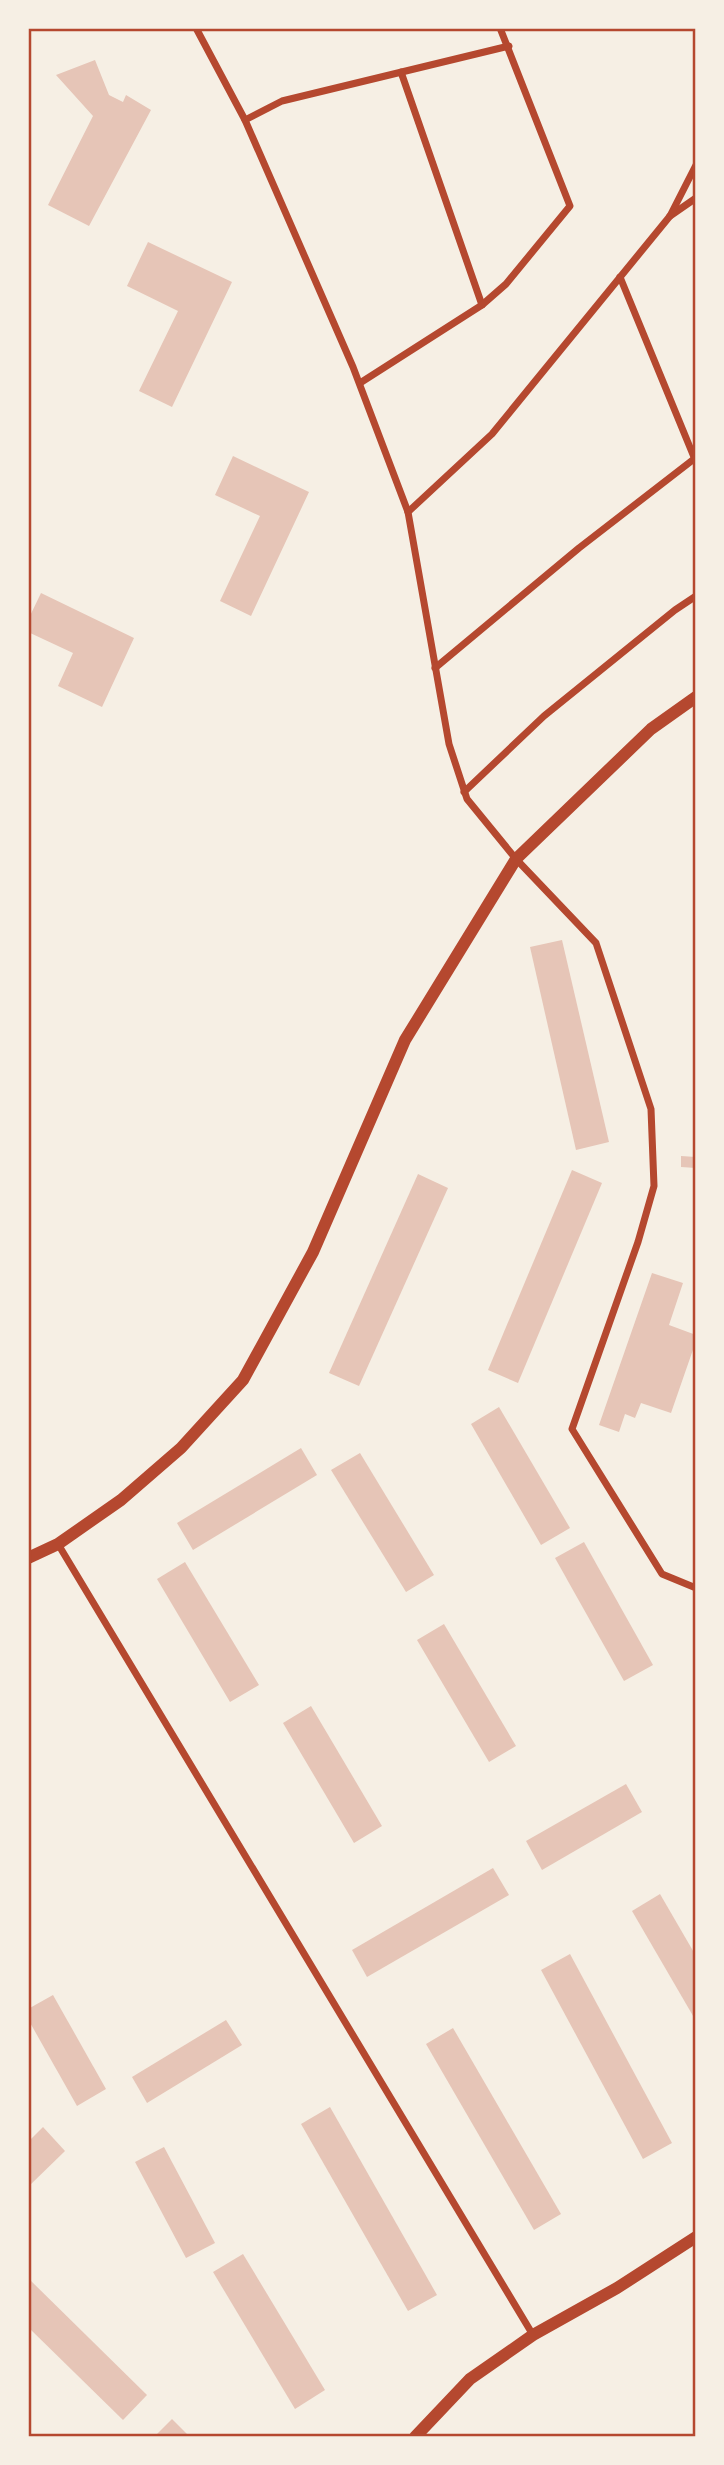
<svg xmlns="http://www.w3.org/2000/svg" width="724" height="2465" viewBox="0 0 724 2465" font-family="'PT Sans',sans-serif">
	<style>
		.building { fill: #e6c5b7 }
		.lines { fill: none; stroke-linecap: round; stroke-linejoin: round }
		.minor { stroke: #b5482f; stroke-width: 7 }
		.tertiary { stroke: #b5482f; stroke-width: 12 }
		.neatline { fill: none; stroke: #b5482f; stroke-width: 2.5 }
	</style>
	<rect width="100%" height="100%" fill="#f6efe4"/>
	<!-- building -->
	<g class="building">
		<path d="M95 60 109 95 123 102 126 95 151 110 89 226 48 205 93 116 56 75Z"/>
		<path d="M148 242 232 282 172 407 139 391 178 311 127 286Z"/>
		<path d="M233 456 309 492 251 616 220 601 260 516 215 495Z"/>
		<path d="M41 593 134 638 102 707 58 686 73 653 28 632V620Z"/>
		<path d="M562 940 609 1142 576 1150 530 947Z"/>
		<path d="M681 1156 696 1157V1168L681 1167Z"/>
		<path d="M572 1170 602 1183 518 1383 488 1370Z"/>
		<path d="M418 1174 448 1188 359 1386 329 1373Z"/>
		<path d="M652 1273 683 1283 669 1325 696 1335V1341L671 1413 641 1403 635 1418 625 1414 619 1432 599 1425Z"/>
		<path d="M499 1407 570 1528 541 1545 471 1424Z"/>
		<path d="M301 1448 317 1475 193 1550 177 1523Z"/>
		<path d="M360 1453 434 1575 406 1592 331 1470Z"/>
		<path d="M584 1542 653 1665 624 1681 555 1558Z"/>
		<path d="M185 1562 259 1685 230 1702 157 1579Z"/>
		<path d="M444 1624 516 1746 489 1762 417 1640Z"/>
		<path d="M311 1706 382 1826 354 1843 283 1723Z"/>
		<path d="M626 1784 642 1812 542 1870 526 1841Z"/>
		<path d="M493 1868 509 1895 367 1977 352 1950Z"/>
		<path d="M660 1894 696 1956V2021L632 1911Z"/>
		<path d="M570 1954 672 2143 643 2159 541 1970Z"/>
		<path d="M53 1995 106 2089 77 2106 28 2019V2009Z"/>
		<path d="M226 2020 242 2045 147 2103 132 2077Z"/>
		<path d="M453 2028 561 2214 534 2230 426 2044Z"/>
		<path d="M330 2107 437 2295 408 2311 301 2124Z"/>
		<path d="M43 2127 65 2151 28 2187V2142Z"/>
		<path d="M164 2147 215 2243 186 2258 135 2162Z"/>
		<path d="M243 2254 325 2390 295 2409 213 2272Z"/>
		<path d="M28 2278 147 2395 123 2420 28 2327Z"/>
		<path d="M172 2419 190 2437H154Z"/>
	</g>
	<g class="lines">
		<!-- minor -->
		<g class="minor">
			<path d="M196 28 245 120 353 367 408 512 449 744 467 799 516 859 596 943 651 1109 654 1186 638 1242 572 1429 662 1574 696 1588"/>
			<path d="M401 72 482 305"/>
			<path d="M245 120 282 101 509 46"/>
			<path d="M670 216 696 198"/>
			<path d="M620 277 696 462"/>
			<path d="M360 383 482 305 506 284 570 206 500 28"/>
			<path d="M408 512 492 434 670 216 696 165"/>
			<path d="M435 668 579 548 694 459"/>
			<path d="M464 792 544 716 675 610 696 596"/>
			<path d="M58 1544 533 2335"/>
		</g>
		<!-- tertiary -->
		<g class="tertiary">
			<path d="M28 1558 58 1544 121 1500 181 1448 243 1380 313 1252 405 1040 516 859 651 729 696 697"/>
			<path d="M415 2437 470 2379 533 2335 617 2288 696 2237"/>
		</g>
	</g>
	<!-- border -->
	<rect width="724" height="2465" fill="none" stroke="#f6efe4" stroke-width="60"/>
	<rect x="30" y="30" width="664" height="2405" class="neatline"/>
</svg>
